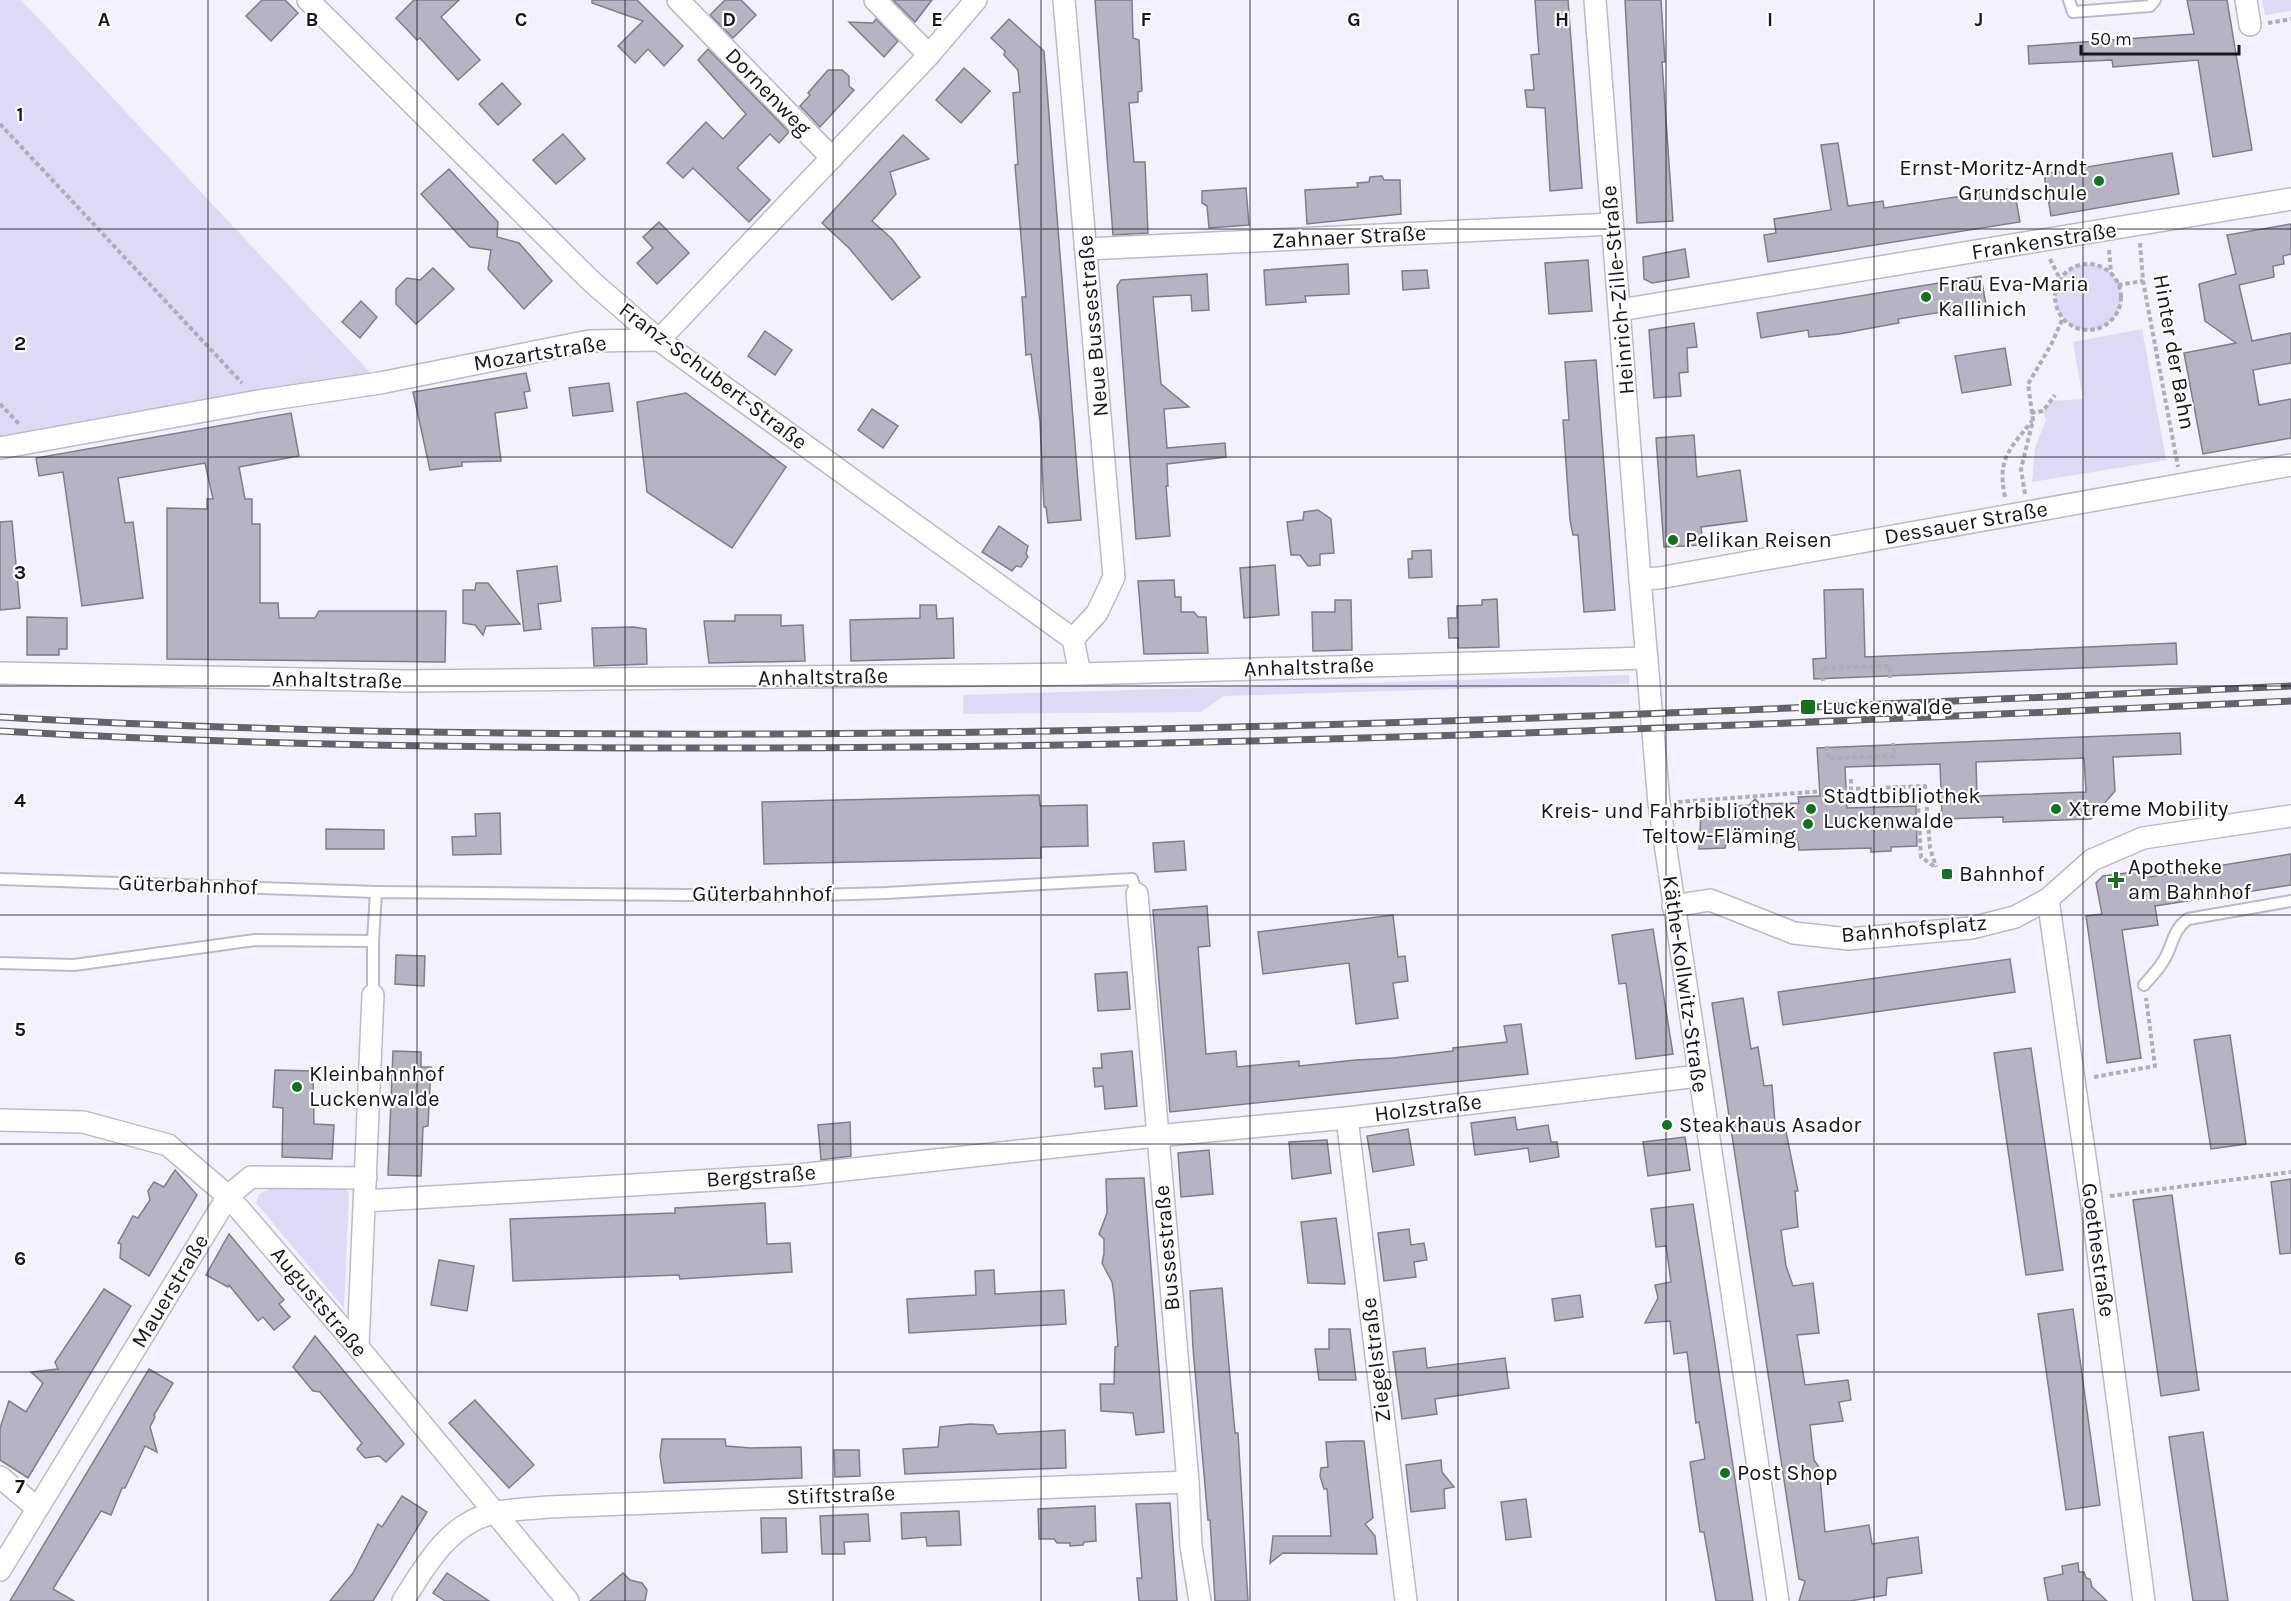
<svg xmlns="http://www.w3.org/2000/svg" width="2291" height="1601" viewBox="0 0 2291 1601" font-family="Karla,sans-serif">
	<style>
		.green { fill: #ded9f5 }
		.building { fill: #b6b3c2; stroke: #7f7d8b; stroke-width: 1.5; fill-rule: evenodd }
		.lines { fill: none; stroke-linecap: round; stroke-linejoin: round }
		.service-casing { stroke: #bcbac9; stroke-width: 14 }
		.minor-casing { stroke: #bcbac9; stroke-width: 24 }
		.path { stroke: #aeacb6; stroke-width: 4; stroke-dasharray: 4.5 3; stroke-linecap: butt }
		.service { stroke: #fff; stroke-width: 10 }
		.minor { stroke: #fff; stroke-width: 21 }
		.rail-casing { stroke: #64626a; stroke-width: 7 }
		.rail { stroke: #fff; stroke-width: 4.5; stroke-dasharray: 14; stroke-linecap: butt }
		.grid { fill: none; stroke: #17161b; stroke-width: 1.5; stroke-opacity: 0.55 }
		.poi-dot { fill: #137221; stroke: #fff; stroke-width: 2 }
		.labels { text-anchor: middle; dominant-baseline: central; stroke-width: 4.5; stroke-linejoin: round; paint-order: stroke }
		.street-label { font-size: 22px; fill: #17161b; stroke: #fff }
		.poi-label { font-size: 22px; fill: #17161b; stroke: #fff; text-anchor: start }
		.grid-label { font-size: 20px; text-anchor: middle; font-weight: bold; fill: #17161b; stroke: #fff; stroke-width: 4.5; stroke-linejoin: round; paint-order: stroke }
	</style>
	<rect width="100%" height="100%" fill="#f3f1fd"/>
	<!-- green -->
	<g class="green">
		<path d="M0 0H21L380 383 0 448Z"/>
		<path d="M2262 0H2291V11L2265 15Z"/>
		<circle cx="2088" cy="297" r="33"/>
		<path d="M2142 329 2166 460 2032 482 2035 448 2046 420 2043 411 2051 401 2083 399 2073 342Z"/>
		<path d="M1629 675V684H1624L1224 696 1201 712 963 714V695Z"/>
		<path d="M270 1189H345L349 1194 344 1308 256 1203 259 1194Z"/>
	</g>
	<!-- building -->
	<g class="building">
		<path d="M262 0H285L298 13 271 41 246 16Z"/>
		<path d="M414 0H459L441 17 480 60 458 80 420 38 417 40 396 18Z"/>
		<path d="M592 0H637L683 46 664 66 648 49 635 63 618 46 643 21 592 3Z"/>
		<path d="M725 0H741L756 15 733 38 710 15Z"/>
		<path d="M893 0H932L915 22Z"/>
		<path d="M1095 0H1132L1133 38 1139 40 1142 91 1138 92V102L1129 103 1134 162H1145L1148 233 1113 235Z"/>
		<path d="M1535 0H1568L1582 188 1550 191 1545 108 1527 107 1525 90H1534L1531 55 1539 54Z"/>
		<path d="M1625 0H1661L1665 62H1662L1673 221 1637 223Z"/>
		<path d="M2187 0H2227L2252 150 2213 157 2198 60 2113 67 2112 60 2029 64 2028 46 2194 34Z"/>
		<path d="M876 19 898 41 884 57 849 22 873 23Z"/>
		<path d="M1009 19 1044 51 1081 520 1048 523 1046 507H1044L1040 422 1031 354 1026 355 1022 297H1026L1015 165 1018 164 1013 93 1020 92 1018 70 1004 55 1005 51 991 38Z"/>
		<path d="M708 49 789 132 779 143 770 134 737 168 770 200 749 222 693 168 683 178 667 163 706 122 723 139 746 114 698 60Z"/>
		<path d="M964 68 990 91 961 123 936 100Z"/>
		<path d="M828 70H842L849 76V86L854 90 820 127 800 106 810 95 808 93Z"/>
		<path d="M502 83 521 104 498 125 479 104Z"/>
		<path d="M563 134 585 159 556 184 533 160Z"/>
		<path d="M903 135 929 159 890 172 896 194 872 221 892 239 920 277 892 300 849 248 822 223Z"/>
		<path d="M1838 143 1848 206 1883 201 1884 208 2014 188 2020 222 1768 262 1764 235 1776 233 1774 219 1831 210 1821 145Z"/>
		<path d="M2172 153 2179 194 2051 216 2044 174Z"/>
		<path d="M449 169 498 222 497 237 519 243 552 281 524 309 488 269 491 250 470 247 421 194Z"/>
		<path d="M1382 176 1384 180H1400L1401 214 1307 224 1305 190 1358 187 1357 183 1369 182 1370 177Z"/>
		<path d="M1246 188 1249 225 1209 228 1207 206 1202 203V191Z"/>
		<path d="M659 222 689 253 657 284 637 263 653 248 643 237Z"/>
		<path d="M2291 224V254L2283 256 2284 264 2273 266 2274 277 2239 285 2252 341 2291 333V363L2253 370 2259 405 2291 399V438L2203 454 2184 353 2236 343 2205 321 2199 284 2236 274 2227 235Z"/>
		<path d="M1685 249 1689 277 1652 283 1644 279 1643 257Z"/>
		<path d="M1588 260 1592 311 1549 314 1545 263Z"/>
		<path d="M1348 264 1349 294 1305 296 1306 302 1266 305 1264 270Z"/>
		<path d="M433 268 454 289 416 324 396 304V289L407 278 420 280Z"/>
		<path d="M1427 270 1429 288 1403 290 1402 271Z"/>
		<path d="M1207 274 1209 310 1192 311 1191 295 1153 297 1161 384 1189 407 1164 409 1167 448 1225 443 1226 457 1167 464 1168 486H1166L1170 536 1136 539 1117 286 1121 280Z"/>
		<path d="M1981 276 1986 305 1898 319 1899 323 1839 334 1809 337 1808 330 1761 338 1757 313Z"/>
		<path d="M361 301 377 317 360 338 342 322Z"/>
		<path d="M1694 323 1697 347 1687 348 1688 372 1679 373 1681 396 1654 398 1649 330Z"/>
		<path d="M765 331 792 350 775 375 748 356Z"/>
		<path d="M2005 348 2011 385 1962 393 1955 356Z"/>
		<path d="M1596 360 1615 610 1584 612 1578 535H1573L1570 520 1563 420H1569L1565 362Z"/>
		<path d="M526 373 530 391 524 392 527 408 495 413 501 461 462 462V466L430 470 413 392Z"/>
		<path d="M609 383 613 411 573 416 569 388Z"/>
		<path d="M686 393 786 467 732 548 647 492 637 402Z"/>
		<path d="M872 409 898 426 883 448 858 430Z"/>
		<path d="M291 413 299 456 239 467 245 499H252V524H260V603H278L279 618H315L319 611H446L445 662 167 659V508L207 509V499H213L205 463 118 478 125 523 133 522 143 598 82 606 63 472 39 476 36 458Z"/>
		<path d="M1694 435 1697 477 1740 470 1747 521 1701 527 1703 545 1664 547 1656 438Z"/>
		<path d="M1318 510 1331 519 1334 553 1320 554V565L1308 566 1300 555H1291L1287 522 1303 520 1304 512Z"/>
		<path d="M12 521 20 608 0 610V522Z"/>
		<path d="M999 526 1028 546 1026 554 1028 557 1021 567 1016 566 1012 571 982 552Z"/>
		<path d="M1431 550 1432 577 1409 578 1408 559H1412V551Z"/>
		<path d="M1275 565 1279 615 1244 618 1240 568Z"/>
		<path d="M557 566 561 601 538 604 541 629 524 631 517 571Z"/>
		<path d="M1174 580 1175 597H1181V612H1194L1198 617H1206L1208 653 1144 654 1138 581Z"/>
		<path d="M476 583H488L520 624 486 626 483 635 475 625 463 623V590H475Z"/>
		<path d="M1863 589 1865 657 2176 643 2177 664 1814 679 1813 659 1826 658 1824 590Z"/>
		<path d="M1497 599 1499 647 1458 648V638H1449L1448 618H1457V606L1482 605V600Z"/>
		<path d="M1335 600H1351L1352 650 1313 651 1312 612H1335Z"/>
		<path d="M920 605H936L937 619 953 618 954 658 851 661 850 620 920 618Z"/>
		<path d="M735 615H781V626L803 625 805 661 709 663 704 621H735Z"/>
		<path d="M27 617 67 618V649H59V655H27Z"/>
		<path d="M633 627 646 629 647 664 594 666 592 628Z"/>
		<path d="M2180 733 2181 754 2113 757 2115 791 2091 819 2003 822V817L1942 819 1940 764 1845 767 1847 808 1916 806 1917 846 1891 847V851L1871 852V848L1799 850 1798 842 1760 844 1759 836 1728 837 1725 848 1699 849 1701 812 1738 811 1737 806 1749 805 1755 799 1760 804 1799 803 1798 797 1820 796 1817 748ZM2084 758 2086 792 1977 796 1976 762Z"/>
		<path d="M1039 795 1040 806 1087 805 1088 846 1041 847V858L764 864 762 802Z"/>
		<path d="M500 813 501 854 453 855 452 837 476 836 475 814Z"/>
		<path d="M326 829 384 830V849H326Z"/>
		<path d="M1184 841 1186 870 1155 872 1153 843Z"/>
		<path d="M2291 854V885L2155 906 2158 925 2122 930 2141 1058 2107 1063 2086 916 2102 914 2096 883 2103 876 2149 870 2150 877Z"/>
		<path d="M1207 906 1210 946 1198 947 1206 1054 1236 1051 1237 1067 1299 1061V1066L1356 1060 1393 1058 1453 1051V1048L1507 1042 1504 1026 1521 1024 1528 1074 1170 1112 1153 910Z"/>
		<path d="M1393 915 1398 957 1405 956 1408 981 1393 983 1398 1018 1356 1024 1349 963 1263 974 1258 932Z"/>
		<path d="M1653 929 1673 1054 1636 1059 1626 983 1619 984 1612 935Z"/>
		<path d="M396 955 425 956 424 986 395 984Z"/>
		<path d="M2010 959 2015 992 1783 1025 1778 992Z"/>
		<path d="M1127 972 1130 1009 1098 1011 1095 974Z"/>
		<path d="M1743 998 1751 1049 1758 1047 1764 1086 1772 1085 1775 1123 1784 1122 1798 1191H1795L1798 1227 1781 1230 1786 1266 1793 1286 1813 1283 1819 1333 1797 1335 1805 1385 1848 1380 1851 1400 1839 1402 1843 1421 1810 1425 1814 1460 1819 1467 1825 1532 1869 1525 1872 1544 1918 1537 1922 1573 1887 1578 1886 1595 1850 1601H1799L1805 1581 1799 1579 1712 1003Z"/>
		<path d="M2230 1035 2246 1144 2211 1149 2194 1040Z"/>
		<path d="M2031 1048 2063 1270 2026 1275 1994 1053Z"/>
		<path d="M393 1051 421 1052V1067H431L428 1126 423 1127 421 1176 388 1175Z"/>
		<path d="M1132 1051 1137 1106 1105 1109 1103 1086 1095 1087 1093 1068H1102L1101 1054Z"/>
		<path d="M275 1070 313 1071 314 1124 334 1125 332 1159 282 1157 283 1108 273 1107Z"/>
		<path d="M1515 1117 1517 1130 1548 1125 1551 1142H1557L1559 1157 1530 1162 1528 1148 1475 1155 1471 1123Z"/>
		<path d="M850 1122 851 1156 821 1160 818 1125Z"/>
		<path d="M1408 1129 1414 1165 1373 1172 1367 1136Z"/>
		<path d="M1685 1137 1690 1170 1648 1176 1643 1142Z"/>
		<path d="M1327 1140 1331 1173 1292 1179 1289 1142Z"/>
		<path d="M1209 1150 1213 1194 1181 1197 1178 1153Z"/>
		<path d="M175 1170 197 1195 149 1276 120 1258 121 1244 118 1243 133 1216 138 1218 150 1200 148 1191 154 1182 164 1187Z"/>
		<path d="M1144 1178 1164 1432 1136 1435 1133 1413 1101 1411 1100 1384H1114L1115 1347 1118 1346 1114 1295 1112 1282 1102 1263 1104 1254V1239L1099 1234 1107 1213 1106 1179Z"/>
		<path d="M2291 1179V1253L2280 1254 2271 1182Z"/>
		<path d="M2172 1195 2199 1390 2161 1396 2133 1200Z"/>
		<path d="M765 1203 767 1244 790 1243 792 1272 680 1279 679 1275 513 1281 510 1219 675 1213V1208Z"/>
		<path d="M1693 1204 1715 1345 1753 1601H1716L1704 1532H1700L1690 1462 1705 1459 1699 1422 1696 1423 1687 1352 1674 1354 1670 1321 1645 1323 1658 1298 1655 1285 1671 1282 1666 1246 1656 1247 1651 1209Z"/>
		<path d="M1336 1218 1345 1284 1308 1283 1301 1222Z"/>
		<path d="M1409 1229 1411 1245 1424 1243 1427 1260 1414 1262 1416 1277 1384 1281 1378 1233Z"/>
		<path d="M229 1234 284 1300 279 1304 290 1317 274 1330 263 1317 258 1321 229 1285 228 1287 206 1275Z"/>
		<path d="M439 1260 474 1266 467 1311 431 1305Z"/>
		<path d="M994 1270 995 1294 1064 1290 1066 1324 909 1333 907 1299 976 1295 975 1271Z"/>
		<path d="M1222 1288 1235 1433H1238L1248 1601H1215L1210 1520H1208L1193 1348 1190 1291Z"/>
		<path d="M104 1289 131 1306 28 1478 0 1460V1428L9 1401 26 1412 43 1383 31 1372 58 1369 55 1362Z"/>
		<path d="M1580 1295 1583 1317 1555 1321 1552 1299Z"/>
		<path d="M2073 1309 2100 1505 2066 1510 2038 1314Z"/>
		<path d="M1329 1329H1350L1356 1380H1319L1315 1349H1329Z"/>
		<path d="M315 1336 404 1444 386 1462 379 1456 365 1458 357 1449 362 1443 320 1392 313 1391 293 1367Z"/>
		<path d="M1425 1348 1427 1368 1505 1358 1509 1388 1435 1399 1437 1414 1402 1419 1393 1352Z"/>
		<path d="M149 1369 173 1383 154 1415 155 1417 150 1427 157 1452 145 1446 125 1488H122L111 1515 101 1511 53 1589 74 1601H10Z"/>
		<path d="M475 1400 534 1465 509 1488 449 1423Z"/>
		<path d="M970 1424 993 1425 997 1434 1065 1430 1066 1468 905 1474 903 1449 938 1447 940 1427Z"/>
		<path d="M2203 1432 2228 1601H2193L2169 1437Z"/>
		<path d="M662 1439H725L726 1446 751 1448 801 1447 802 1478 664 1483 660 1456Z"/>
		<path d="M1348 1441H1364L1373 1518 1365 1524 1375 1536 1377 1554 1283 1553 1270 1563 1273 1536H1331L1327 1489H1324L1320 1476 1321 1468 1328 1467 1326 1442Z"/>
		<path d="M834 1450H859L860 1476 835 1477Z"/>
		<path d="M1441 1460 1442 1472 1454 1487 1444 1489 1445 1508 1411 1512 1406 1465Z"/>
		<path d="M402 1496 427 1512 373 1601H330L353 1573 378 1524 382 1527Z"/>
		<path d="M1526 1499 1531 1537 1506 1540 1501 1502Z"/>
		<path d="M1170 1503 1177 1601H1139L1137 1578H1142L1136 1504Z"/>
		<path d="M1095 1506 1096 1541 1084 1542 1083 1545 1070 1546V1543H1057L1054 1539H1039L1038 1509Z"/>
		<path d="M959 1511 961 1545 927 1546 926 1537 902 1539 901 1513Z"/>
		<path d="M868 1514 870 1541 844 1542 845 1554H822L820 1516Z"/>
		<path d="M761 1518H786L787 1552 762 1553Z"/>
		<path d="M2078 1563 2079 1572H2084L2086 1578 2090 1579 2092 1587 2107 1601H2048L2044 1578 2063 1574 2062 1566Z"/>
		<path d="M447 1573 489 1601H445L433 1593Z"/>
		<path d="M623 1573 630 1580 642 1583 647 1590 645 1601H590Z"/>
	</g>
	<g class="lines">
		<!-- service casing -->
		<g class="service-casing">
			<g id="service">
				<path d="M2069 0 2073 12 2150 6 2155 0"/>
				<path d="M0 879 376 892"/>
				<path d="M0 963 74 965 255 940 373 941"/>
				<path d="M2144 985C2150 978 2157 971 2162 963 2173 948 2171 931 2188 919L2291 901"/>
				<path d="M373 995V941L376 892 784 896 886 893 1132 879 1137 894"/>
			</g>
		</g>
		<!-- minor casing -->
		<g class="minor-casing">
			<g id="minor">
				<path d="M308 0 592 282 659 340 1073 639 1080 674"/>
				<path d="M678 0 832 158"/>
				<path d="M875 0 929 55"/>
				<path d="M1064 0 1114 577 1097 613 1073 639"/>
				<path d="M1595 0 1640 579 1659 803 1778 1601"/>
				<path d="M2246 0 2250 25"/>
				<path d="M1086 249 1612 224"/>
				<path d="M1620 310 2291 199"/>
				<path d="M0 448 259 401 380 383 589 341 659 340 929 55 976 0"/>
				<path d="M1640 579 1659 578 2291 465"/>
				<path d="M0 673 406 681 1080 674 1647 658"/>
				<path d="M1137 894 1188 1482 1191 1546 1200 1601"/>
				<path d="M2048 899 2091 1199 2144 1601"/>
				<path d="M1673 906 1710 900 1794 933 1849 939 1971 928 2015 917 2048 899 2092 860 2143 838 2291 816"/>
				<path d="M1347 1118 1406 1601"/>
				<path d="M0 1120 83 1122 168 1145 228 1196 358 1347 568 1601"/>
				<path d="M365 1201 798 1175 1156 1136 1347 1118 1698 1076"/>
				<path d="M358 1347 373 995"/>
				<path d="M0 1477 37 1508"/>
				<path d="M0 1570 228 1196 251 1177 366 1178"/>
				<path d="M403 1601C426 1565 448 1524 493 1513 511 1509 530 1509 548 1507L1188 1482"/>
			</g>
		</g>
		<!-- path -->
		<g class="path">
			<path d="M2268 23 2291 19"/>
			<path d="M0 124 242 383"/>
			<path d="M2140 243 2143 281 2178 467"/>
			<path d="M2109 250 2111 273"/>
			<path d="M2050 259 2060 279"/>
			<circle cx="2088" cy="297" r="33"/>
			<path d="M2118 285 2143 281"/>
			<path d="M0 404 20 425"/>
			<path d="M2031 413 2043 411 2055 395"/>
			<path d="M2025 494 2021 469 2033 420 2028 384 2051 345 2063 318"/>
			<path d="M2005 497C1997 459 2009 450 2032 421"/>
			<path d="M1823 681 1822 668 1890 666V678"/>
			<path d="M1827 746 1828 759 1836 758 1894 756 1893 743"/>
			<path d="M1851 779V789L1925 786 1930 848 1936 867"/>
			<path d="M1917 786 1921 857 1935 867"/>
			<path d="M1678 802 1851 789"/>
			<path d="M2094 1077 2155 1066 2146 998"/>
			<path d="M2110 1196 2291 1172"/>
		</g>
		<!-- service -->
		<use href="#service" class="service"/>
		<!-- minor -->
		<use href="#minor" class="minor"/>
		<!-- rail casing -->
		<g class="rail-casing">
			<g id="rail">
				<path d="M0 717C261 732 522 735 783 734 1286 732 1788 709 2291 686"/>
				<path d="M0 731C242 745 483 748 725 748 1248 748 1769 725 2291 701"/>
			</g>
		</g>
		<!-- rail -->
		<use href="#rail" class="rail"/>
	</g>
	<!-- grid -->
	<path class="grid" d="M208 0V1601M417 0V1601M625 0V1601M833 0V1601M1041 0V1601M1250 0V1601M1458 0V1601M1666 0V1601M1874 0V1601M2083 0V1601M0 229H2291M0 457H2291M0 686H2291M0 915H2291M0 1144H2291M0 1372H2291"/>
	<!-- markers -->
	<g class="poi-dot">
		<circle cx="2099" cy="181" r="6"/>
		<circle cx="1926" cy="297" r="6"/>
		<circle cx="1673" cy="540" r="6"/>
		<rect x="1800" y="699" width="16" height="16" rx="3"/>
		<circle cx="1811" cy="809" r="6"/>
		<circle cx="2056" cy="809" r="6"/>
		<circle cx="1808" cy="824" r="6"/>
		<rect x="1941" y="868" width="12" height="12" rx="3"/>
		<path d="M2113 871h6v6h6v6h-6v6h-6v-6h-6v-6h6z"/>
		<circle cx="297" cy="1087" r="6"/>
		<circle cx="1667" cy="1125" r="6"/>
		<circle cx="1725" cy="1473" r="6"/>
	</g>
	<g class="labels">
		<!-- street labels -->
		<g class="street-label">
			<text transform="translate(768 92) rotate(46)">Dornenweg</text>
			<text transform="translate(1349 237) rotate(-3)">Zahnaer Straße</text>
			<text transform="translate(2044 241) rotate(-9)">Frankenstraße</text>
			<text transform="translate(1618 290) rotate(-95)">Heinrich-Zille-Straße</text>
			<text transform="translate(1093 326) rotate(-95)">Neue Bussestraße</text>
			<text transform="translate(2174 352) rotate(80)">Hinter der Bahn</text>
			<text transform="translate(540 353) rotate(-9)">Mozartstraße</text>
			<text transform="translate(713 376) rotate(37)">Franz-Schubert-Straße</text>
			<text transform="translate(1966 523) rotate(-10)">Dessauer Straße</text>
			<text transform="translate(1309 667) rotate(-2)">Anhaltstraße</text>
			<text transform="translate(823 677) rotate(-1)">Anhaltstraße</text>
			<text transform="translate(337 680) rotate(1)">Anhaltstraße</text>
			<text transform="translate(188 885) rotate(2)">Güterbahnhof</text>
			<text x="762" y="894">Güterbahnhof</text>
			<text transform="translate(1914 929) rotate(-5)">Bahnhofsplatz</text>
			<text transform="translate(1685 984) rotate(82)">Käthe-Kollwitz-Straße</text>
			<text transform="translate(1428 1108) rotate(-7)">Holzstraße</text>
			<text transform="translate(761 1176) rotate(-4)">Bergstraße</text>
			<text transform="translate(1167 1248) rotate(-95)">Bussestraße</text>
			<text transform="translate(2098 1250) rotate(82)">Goethestraße</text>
			<text transform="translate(170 1291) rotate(-59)">Mauerstraße</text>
			<text transform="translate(319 1302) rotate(50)">Auguststraße</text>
			<text transform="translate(1376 1360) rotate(-97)">Ziegelstraße</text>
			<text transform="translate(841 1495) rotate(-2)">Stiftstraße</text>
		</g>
		<!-- poi labels -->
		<g class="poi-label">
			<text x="2087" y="168" text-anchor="end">Ernst-Moritz-Arndt<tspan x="2087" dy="25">Grundschule</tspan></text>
			<text x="1938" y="284">Frau Eva-Maria<tspan x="1938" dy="25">Kallinich</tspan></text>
			<text x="1685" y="540">Pelikan Reisen</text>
			<text x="1822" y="707">Luckenwalde</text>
			<text x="1823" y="796">Stadtbibliothek<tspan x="1823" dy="25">Luckenwalde</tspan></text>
			<text x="2068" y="809">Xtreme Mobility</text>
			<text x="1796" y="811" text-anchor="end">Kreis- und Fahrbibliothek<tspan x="1796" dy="25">Teltow-Fläming</tspan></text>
			<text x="2128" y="867">Apotheke<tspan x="2128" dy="25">am Bahnhof</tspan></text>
			<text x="1959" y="874">Bahnhof</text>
			<text x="309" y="1074">Kleinbahnhof<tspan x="309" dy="25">Luckenwalde</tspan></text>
			<text x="1679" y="1125">Steakhaus Asador</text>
			<text x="1737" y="1473">Post Shop</text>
		</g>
	</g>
	<g class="grid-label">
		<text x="104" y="26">A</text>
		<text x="312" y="26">B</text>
		<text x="521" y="26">C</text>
		<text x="729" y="26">D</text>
		<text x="937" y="26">E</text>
		<text x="1146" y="26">F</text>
		<text x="1354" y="26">G</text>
		<text x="1562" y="26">H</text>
		<text x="1770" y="26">I</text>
		<text x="1979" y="26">J</text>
		<text x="20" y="121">1</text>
		<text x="20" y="350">2</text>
		<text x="20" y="579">3</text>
		<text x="20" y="807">4</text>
		<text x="20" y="1036">5</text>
		<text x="20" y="1265">6</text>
		<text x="20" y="1493">7</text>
	</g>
	<!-- scale -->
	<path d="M2081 45v9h158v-9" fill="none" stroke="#17161b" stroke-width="3"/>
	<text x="2090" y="45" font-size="18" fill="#17161b" stroke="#ffffff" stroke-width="4.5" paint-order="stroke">50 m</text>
</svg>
